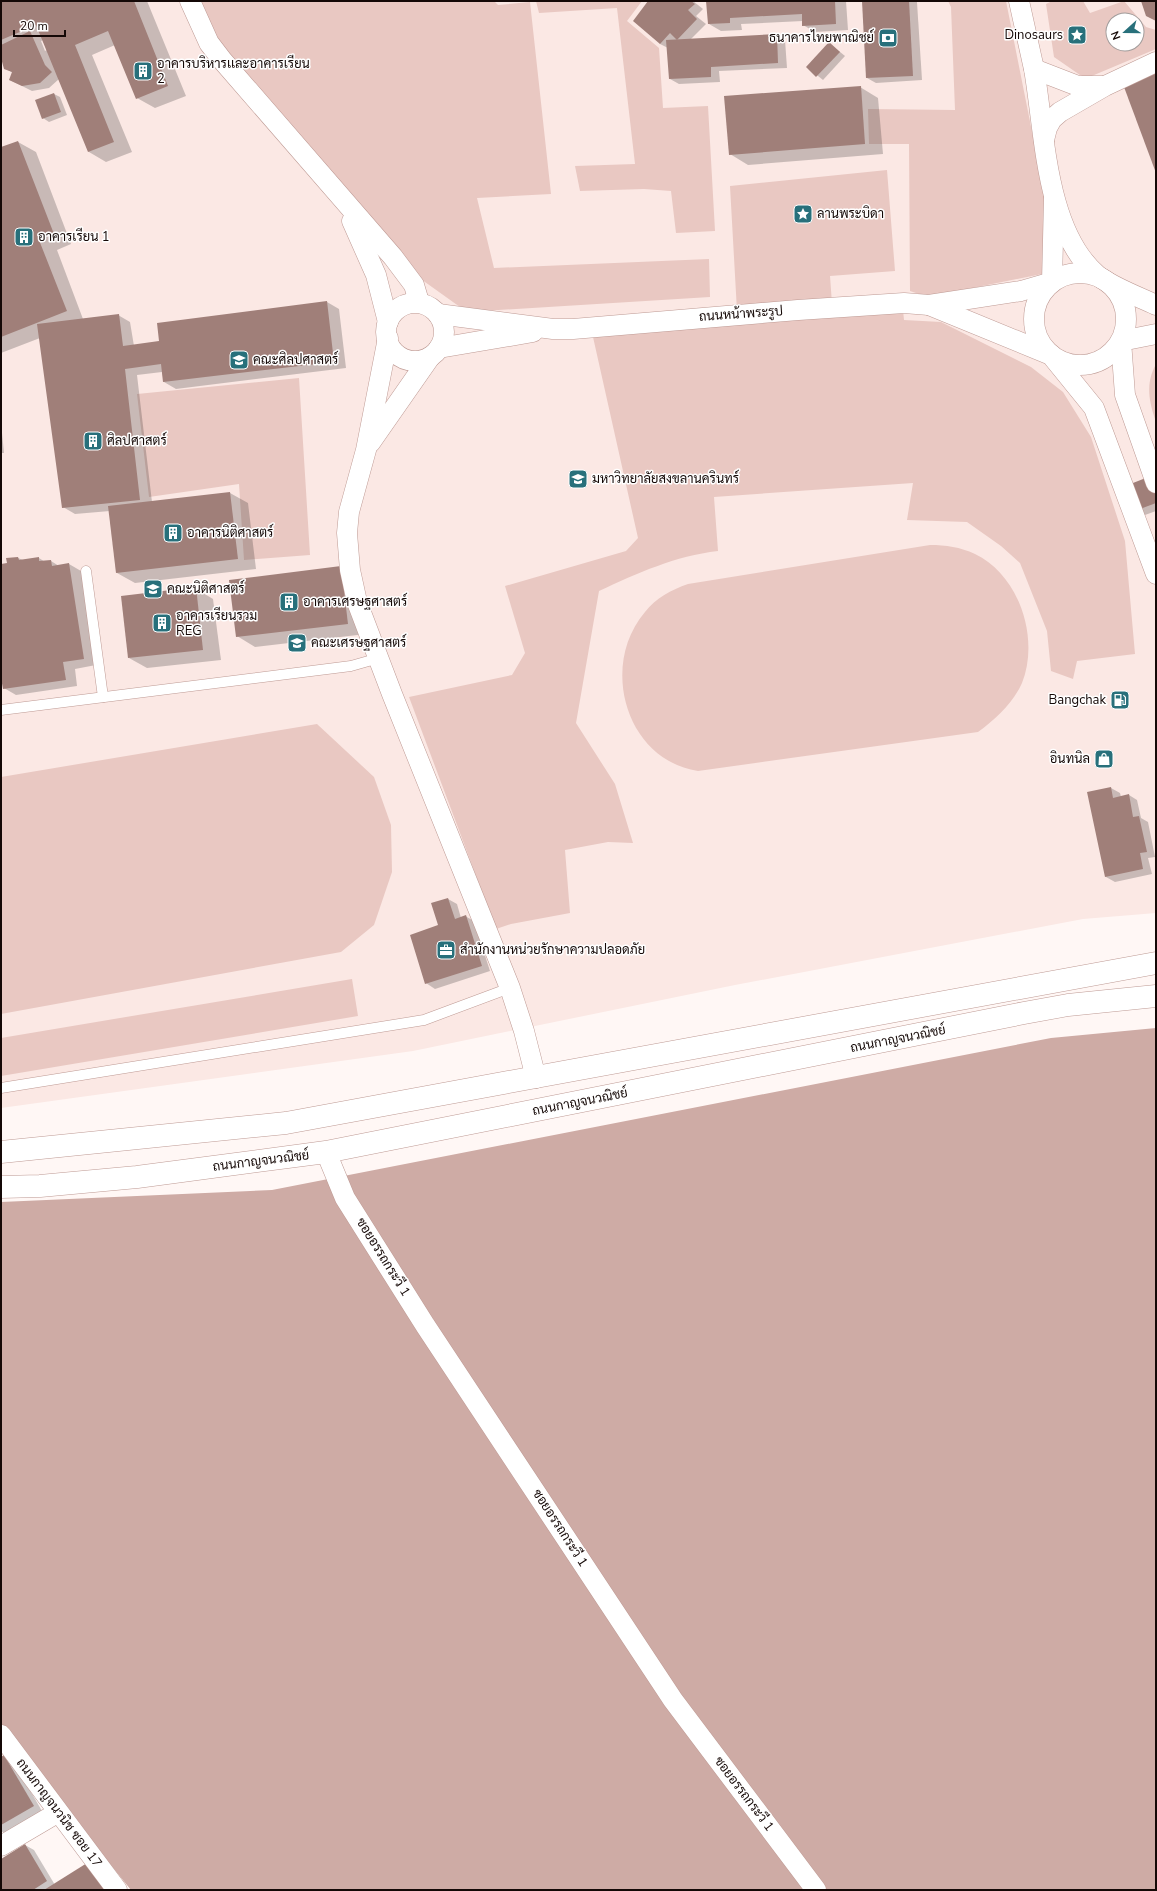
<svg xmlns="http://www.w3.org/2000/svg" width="1157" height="1891" viewBox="0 0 1157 1891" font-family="'Nunito Sans',Sarabun,sans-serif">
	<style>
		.built { fill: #fbe8e4; fill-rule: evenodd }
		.green { fill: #e9c8c2; fill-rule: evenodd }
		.forest { fill: #ceaba5 }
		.shadow { fill: #0003; fill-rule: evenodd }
		.building { fill: #a07f79 }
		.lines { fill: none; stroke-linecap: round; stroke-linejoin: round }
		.lane-casing { stroke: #be9a94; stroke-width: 11 }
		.street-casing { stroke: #be9a94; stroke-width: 21 }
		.primary-casing { stroke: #be9a94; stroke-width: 23 }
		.lane { stroke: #fff; stroke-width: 10 }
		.street { stroke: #fff; stroke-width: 20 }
		.primary { stroke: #fff; stroke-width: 22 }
		.labels { text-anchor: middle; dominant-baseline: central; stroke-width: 3; stroke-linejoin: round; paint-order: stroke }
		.poi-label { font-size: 13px; fill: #140806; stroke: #fff; text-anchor: start }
		.street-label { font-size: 13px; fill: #140806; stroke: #fff }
	</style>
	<rect width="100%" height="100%" fill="#fff7f5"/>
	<!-- built -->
	<path class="built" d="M1 1H1156V913L1083 919 735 985 413 1051 1 1108ZM1113 20H1137V44H1113Z"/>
	<!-- green -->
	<g class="green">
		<path d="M199 1H494L498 5 530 2 551 194 477 198 494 268 709 259 710 297 467 312 418 277 215 37Z"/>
		<path d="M536 1H642L627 21 659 48 663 108 708 106 715 231 676 233 671 191 644 189 580 191 575 166 635 164 617 8 539 13Z"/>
		<path d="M948 1H1006L1050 222 1042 274 928 297 910 291 909 144H869L868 109 955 110 951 7Z"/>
		<path d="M1052 1H1083L1090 13 1124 1 1146 27 1156 30V49L1087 78 1080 75 1054 57 1046 4ZM1113 20H1137V44H1113Z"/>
		<path d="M887 170 895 271 830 276 832 304 737 311 730 186Z"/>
		<path d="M903 310 904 320 941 322 1031 367 1063 392 1091 437 1125 541 1135 654 1077 661 1073 679 1051 671 1047 631 1020 563 1001 546 967 522 907 520 913 483 714 497 718 551C675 556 638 573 599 591L576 723 615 784 633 843 608 842 565 850 570 913 511 924 496 929 409 697 512 675 525 653 505 586 626 551 638 538 593 337Z"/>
		<path d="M1156 364V422C1149 402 1145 384 1156 364Z"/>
		<path d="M299 378 310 555 244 560 239 484 149 497 137 394Z"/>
		<path d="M930 545C946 545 960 547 975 554 1019 575 1040 638 1022 683 1013 703 996 719 978 732L698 771C626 760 599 666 645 612 656 598 671 590 688 584Z"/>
		<path d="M317 724 374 777 391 825 392 872 374 925 341 952 1 1014V777Z"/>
		<path d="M352 979 358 1016 1 1076V1038Z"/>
	</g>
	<!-- forest -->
	<path class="forest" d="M1156 1028V1890H131L13 1744 1 1726V1202L272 1190 1051 1038Z"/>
	<!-- shadow -->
	<g class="shadow">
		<path d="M1 1H147L186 96 155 108 137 98 115 45 92 55 132 152 106 162 89 152 59 79 49 88 32 91 10 80 13 73 5 68 1 57ZM43 40 47 50 45 51 41 41Z"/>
		<path d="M650 1H693L703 9 696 16 706 24 690 40 776 35 785 40 787 68 719 71 720 82 679 84 670 79 668 48 660 44Z"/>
		<path d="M707 1H846L848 30 815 32 803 25V21L741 24 742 30 721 31 709 24Z"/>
		<path d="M863 1 917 2 922 80 876 83 867 78Z"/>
		<path d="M829 43 845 56 823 80 807 67Z"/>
		<path d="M860 87 878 98 883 154 748 165 730 154Z"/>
		<path d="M54 94 60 97 67 115 49 122 43 118Z"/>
		<path d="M18 142 36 152 71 244 57 250 83 319 118 315 130 322 134 346 160 342 327 302 339 309 346 368 176 389 164 382 162 372 137 375 152 502 230 493 248 503 256 569 135 583 117 573 110 511 75 514 63 507 40 338 1 353V149Z"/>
		<path d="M1 423 4 453H1Z"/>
		<path d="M1156 475V511L1134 519Z"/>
		<path d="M18 558 23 560 39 558 45 562 51 561 59 566 69 564 81 571 96 665 75 669 77 686 16 695 4 688 3 684H1V565L8 564 7 559Z"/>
		<path d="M341 567 366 634 255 647 237 636Z"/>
		<path d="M195 588 213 599 221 660 147 668 129 658Z"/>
		<path d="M1111 788 1120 793 1121 797 1129 795 1137 800 1141 818 1148 822 1155 857 1148 858 1152 874 1115 882 1106 877Z"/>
		<path d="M448 899 457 904 461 918 465 916 474 921 490 971 435 989 426 983 439 926Z"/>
		<path d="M4 1756 13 1761 42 1811 4 1833 1 1831V1758Z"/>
		<path d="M25 1845 34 1850 55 1885 110 1890H1V1860Z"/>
	</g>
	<!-- building -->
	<g class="building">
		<path d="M1 1H134L168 86 136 99 108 31 75 45 114 142 88 152 36 25 1 40Z"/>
		<path d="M648 1H691L695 4 688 10 697 19 677 40 670 33 660 44 633 21Z"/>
		<path d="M706 1H835L836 24 802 26V14L730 18V23L708 24Z"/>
		<path d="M862 1H909L913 76 866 78Z"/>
		<path d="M1141 1H1156V21L1146 16Z"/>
		<path d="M30 31 45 65 52 72 40 83 22 86 9 80 12 72 4 69 1 58V45Z"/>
		<path d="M777 34 778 63 711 67V77L669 79 666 40Z"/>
		<path d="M829 42 840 52 816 77 806 67Z"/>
		<path d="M1156 73V173L1124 87Z"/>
		<path d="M861 86 865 144 729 155 724 96Z"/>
		<path d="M54 93 61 112 42 119 35 100Z"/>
		<path d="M18 141 54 234 39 240 67 311 1 337V147Z"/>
		<path d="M327 301 334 362 163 382 161 364 125 369 140 500 62 508 37 324 119 314 123 346 159 341 157 323Z"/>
		<path d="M1156 474V503L1124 515 1115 490Z"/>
		<path d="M230 492 238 559 116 573 108 506Z"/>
		<path d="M18 557 19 560 39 557V561L51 560 52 566 69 563 84 659 63 662 66 680 3 689 1 678V564L7 563 6 558Z"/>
		<path d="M341 566 348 624 236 637 229 580Z"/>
		<path d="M196 587 203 650 128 658 121 596Z"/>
		<path d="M1111 787 1113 798 1129 794 1133 817 1139 816 1147 852 1140 853 1143 869 1105 877 1087 792Z"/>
		<path d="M448 898 455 919 466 915 482 966 425 984 410 935 438 925 431 903Z"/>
		<path d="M4 1755 34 1806 1 1825V1757Z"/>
		<path d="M25 1844 47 1881 33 1890H1V1859Z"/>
		<path d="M87 1863 105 1890H44Z"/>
	</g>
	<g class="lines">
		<!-- lane casing -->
		<g class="lane-casing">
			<g id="lane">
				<path d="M86 571 103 697"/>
				<path d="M1 710 351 666 379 658"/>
				<path d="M1 1088 424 1020 510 988"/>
			</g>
		</g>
		<!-- street casing -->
		<g class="street-casing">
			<g id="street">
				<path d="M190 1 209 43 222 60 393 257 414 285 419 302"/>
				<path d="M1019 1C1024 24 1029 47 1034 69 1045 132 1045 230 1097 275 1110 286 1139 297 1156 305"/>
				<path d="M1034 69 1078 86H1102"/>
				<path d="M1044 140 1047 128 1052 119 1060 112 1105 86 1156 62"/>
				<path d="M352 221 376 275 388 322"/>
				<circle cx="1080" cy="319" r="46"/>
				<circle cx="415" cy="332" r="29"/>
				<path d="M929 305 1051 355 1094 408 1156 574"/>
				<path d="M438 314 553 329H573L798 310 904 303 929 305 1021 291 1052 282 1054 198"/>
				<path d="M1156 334 1121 341 1125 395 1156 483"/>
				<path d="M388 338 366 450 349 512 347 533 350 570 357 602 392 694 510 988 524 1031 536 1078"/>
				<path d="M439 348 533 332"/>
				<path d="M370 443 430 357"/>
				<path d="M326 1152 345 1198 425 1325 673 1700 816 1890"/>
				<path d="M1 1735 117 1890"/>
				<path d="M1 1846 57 1813"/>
			</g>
		</g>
		<!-- primary casing -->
		<g class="primary-casing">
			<g id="primary">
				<path d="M1 1152 286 1123 1156 963"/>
				<path d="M1 1187 40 1186 137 1177 326 1152 1024 1013 1068 1005 1156 996"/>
			</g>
		</g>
		<!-- lane -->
		<use href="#lane" class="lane"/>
		<!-- street -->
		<use href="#street" class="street"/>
		<!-- primary -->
		<use href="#primary" class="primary"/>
	</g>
	<!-- icons -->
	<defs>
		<g id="sight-square" transform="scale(1)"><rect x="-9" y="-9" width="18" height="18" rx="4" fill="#28707b" stroke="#fff"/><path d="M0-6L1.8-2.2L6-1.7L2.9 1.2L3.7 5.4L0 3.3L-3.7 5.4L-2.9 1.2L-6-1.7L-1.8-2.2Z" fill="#fff"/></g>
		<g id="bank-square" transform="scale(1)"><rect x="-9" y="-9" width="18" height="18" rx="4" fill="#28707b" stroke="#fff"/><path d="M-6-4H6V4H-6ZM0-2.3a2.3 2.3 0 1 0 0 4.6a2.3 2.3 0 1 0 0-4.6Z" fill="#fff"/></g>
		<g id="building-square" transform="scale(1)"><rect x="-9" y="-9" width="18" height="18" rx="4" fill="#28707b" stroke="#fff"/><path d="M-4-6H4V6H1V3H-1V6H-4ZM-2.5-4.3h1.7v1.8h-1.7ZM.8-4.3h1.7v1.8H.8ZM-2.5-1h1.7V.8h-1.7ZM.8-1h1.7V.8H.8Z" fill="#fff"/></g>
		<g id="university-square" transform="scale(1)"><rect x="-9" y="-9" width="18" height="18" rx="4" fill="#28707b" stroke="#fff"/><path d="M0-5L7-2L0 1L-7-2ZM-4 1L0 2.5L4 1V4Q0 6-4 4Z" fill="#fff"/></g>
		<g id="fuel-square" transform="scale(1)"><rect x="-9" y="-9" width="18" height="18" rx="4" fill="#28707b" stroke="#fff"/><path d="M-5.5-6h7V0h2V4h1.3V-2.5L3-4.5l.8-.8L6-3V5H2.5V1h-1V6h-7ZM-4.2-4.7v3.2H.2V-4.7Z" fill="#fff"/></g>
		<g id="shop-square" transform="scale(1)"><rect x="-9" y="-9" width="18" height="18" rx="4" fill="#28707b" stroke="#fff"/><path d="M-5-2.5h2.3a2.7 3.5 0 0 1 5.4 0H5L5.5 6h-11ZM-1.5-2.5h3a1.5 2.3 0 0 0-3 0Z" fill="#fff"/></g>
		<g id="office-square" transform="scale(1)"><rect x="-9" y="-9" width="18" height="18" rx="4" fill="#28707b" stroke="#fff"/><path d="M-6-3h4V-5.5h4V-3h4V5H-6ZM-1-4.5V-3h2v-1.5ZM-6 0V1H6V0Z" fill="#fff"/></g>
	</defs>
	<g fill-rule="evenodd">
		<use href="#sight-square" x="1077" y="35"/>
		<use href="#bank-square" x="888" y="38"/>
		<use href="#building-square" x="143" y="71"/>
		<use href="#sight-square" x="803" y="214"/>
		<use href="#building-square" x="24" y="237"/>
		<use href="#university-square" x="239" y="360"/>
		<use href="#building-square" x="93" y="441"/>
		<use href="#university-square" x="578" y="479"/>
		<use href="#building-square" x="173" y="533"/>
		<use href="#university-square" x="153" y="589"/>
		<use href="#building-square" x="289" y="602"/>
		<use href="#building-square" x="162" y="623"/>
		<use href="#university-square" x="297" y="643"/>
		<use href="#fuel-square" x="1120" y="700"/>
		<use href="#shop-square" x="1104" y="759"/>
		<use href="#office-square" x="446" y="950"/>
	</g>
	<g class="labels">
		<!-- poi labels -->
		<g class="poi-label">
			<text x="1063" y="35" text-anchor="end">Dinosaurs</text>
			<text x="874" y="38" text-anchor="end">ธนาคารไทยพาณิชย์</text>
			<text x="157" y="64">อาคารบริหารเเละอาคารเรียน<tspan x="157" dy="15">2</tspan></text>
			<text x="817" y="214">ลานพระบิดา</text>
			<text x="38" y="237">อาคารเรียน 1</text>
			<text x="253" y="360">คณะศิลปศาสตร์</text>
			<text x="107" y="441">ศิลปศาสตร์</text>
			<text x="592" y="479">มหาวิทยาลัยสงขลานครินทร์</text>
			<text x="187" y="533">อาคารนิติศาสตร์</text>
			<text x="167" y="589">คณะนิติศาสตร์</text>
			<text x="303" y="602">อาคารเศรษฐศาสตร์</text>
			<text x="176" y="616">อาคารเรียนรวม<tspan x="176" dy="15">REG</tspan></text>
			<text x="311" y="643">คณะเศรษฐศาสตร์</text>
			<text x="1106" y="700" text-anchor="end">Bangchak</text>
			<text x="1090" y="759" text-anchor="end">อินทนิล</text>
			<text x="460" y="950">สำนักงานหน่วยรักษาความปลอดภัย</text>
		</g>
		<!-- street labels -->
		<g class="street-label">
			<text transform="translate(741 314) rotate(-4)">ถนนหน้าพระรูป</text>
			<text transform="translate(898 1039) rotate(-11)">ถนนกาญจนวณิชย์</text>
			<text transform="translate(580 1102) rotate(-11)">ถนนกาญจนวณิชย์</text>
			<text transform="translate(261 1161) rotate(-7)">ถนนกาญจนวณิชย์</text>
			<text transform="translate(383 1257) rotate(58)">ซอยอรรถกระวี 1</text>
			<text transform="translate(560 1528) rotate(57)">ซอยอรรถกระวี 1</text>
			<text transform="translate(744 1794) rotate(53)">ซอยอรรถกระวี 1</text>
			<text transform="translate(59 1813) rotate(53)">ถนนกาญจนวนิช ซอย 17</text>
		</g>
	</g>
	<!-- border -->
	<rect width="1157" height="1891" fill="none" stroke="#140806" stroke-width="4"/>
	<!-- north arrow -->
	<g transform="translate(1125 32) rotate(249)"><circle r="19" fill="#ffffff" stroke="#a19c9b"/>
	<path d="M0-3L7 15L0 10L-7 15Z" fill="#28707b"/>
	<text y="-6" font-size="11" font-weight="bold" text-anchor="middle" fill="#140806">N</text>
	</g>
	<!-- scale -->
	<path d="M14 30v6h51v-6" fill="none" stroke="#140806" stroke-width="2"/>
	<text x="20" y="30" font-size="12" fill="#140806" stroke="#ffffff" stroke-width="3" paint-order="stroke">20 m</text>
</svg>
